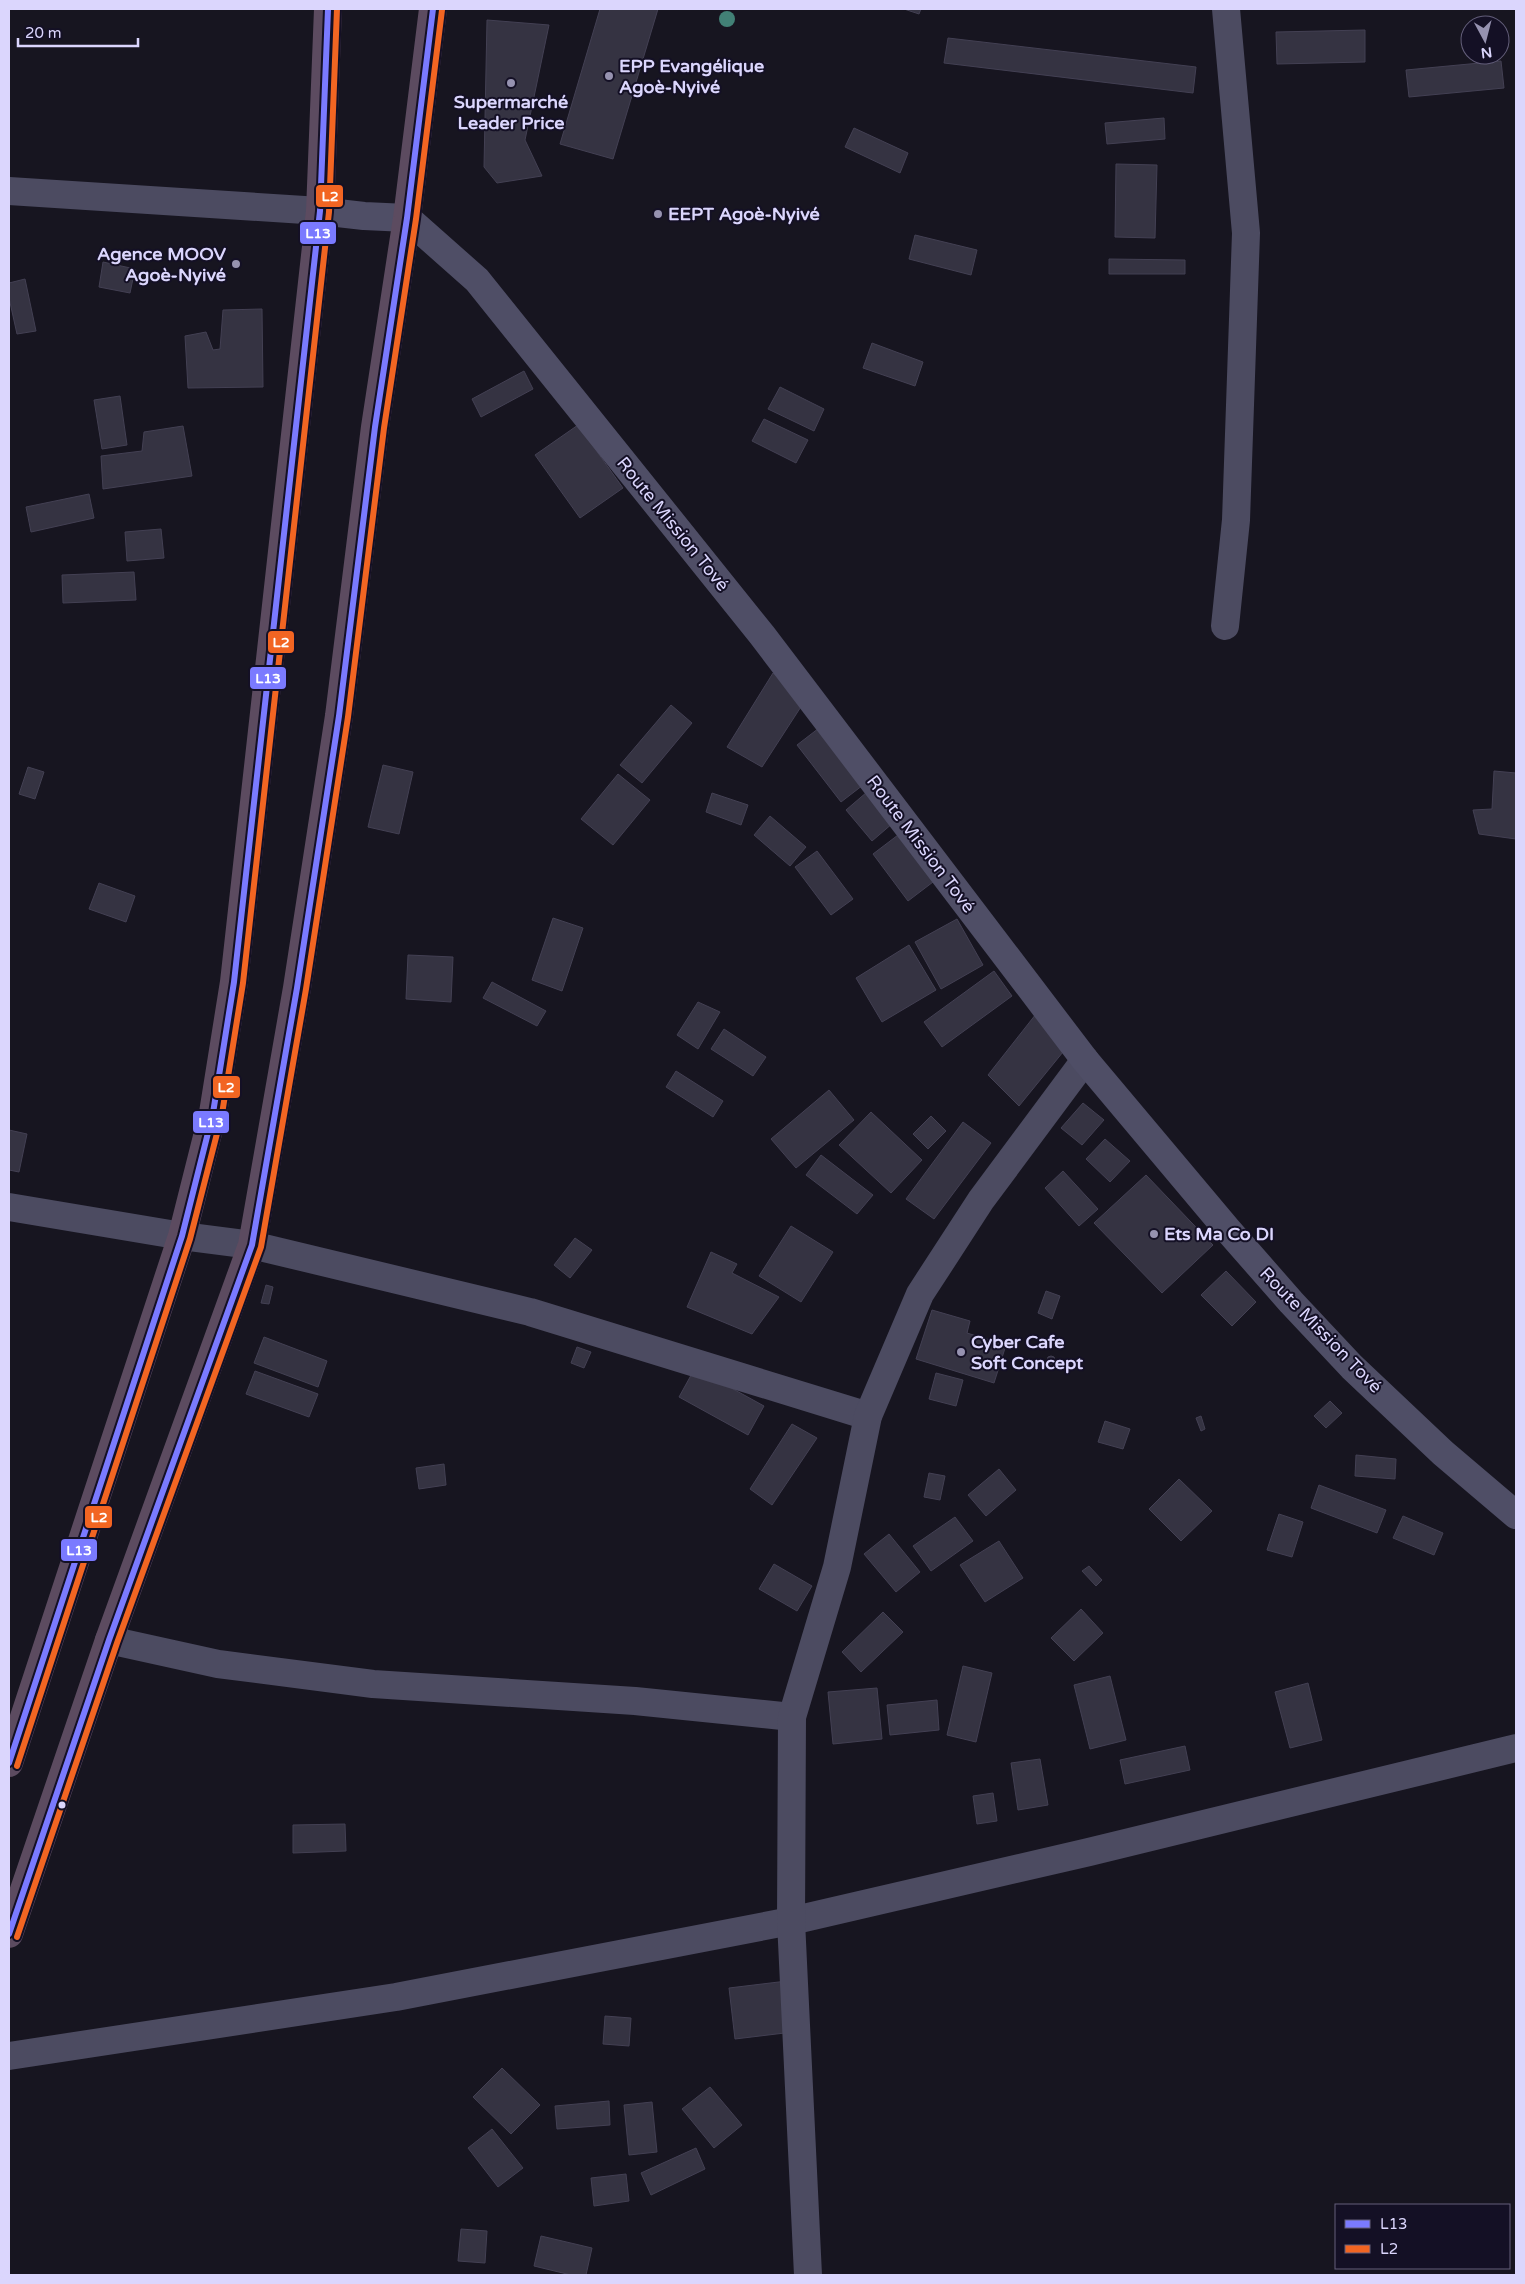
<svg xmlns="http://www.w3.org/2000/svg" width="1525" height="2284" viewBox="0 0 1525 2284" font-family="'Varela Round',sans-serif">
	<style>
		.building { fill: #353342; stroke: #434053 }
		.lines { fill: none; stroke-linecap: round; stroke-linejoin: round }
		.street { stroke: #4c4b61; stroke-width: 28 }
		.secondary { stroke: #4f4e66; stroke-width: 28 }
		.highway { stroke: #5c4b60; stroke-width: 28 }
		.bus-1-casing { stroke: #141025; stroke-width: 10 }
		.bus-2-casing { stroke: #141025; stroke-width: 10 }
		.bus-1 { stroke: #7a7aff; stroke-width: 6 }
		.bus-2 { stroke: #f26522; stroke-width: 6 }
		.tree { fill: #428176 }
		.poi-dot { fill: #9692b0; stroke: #141025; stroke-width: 2 }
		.bus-dot { fill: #dbd6fd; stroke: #141025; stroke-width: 2 }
		.labels { text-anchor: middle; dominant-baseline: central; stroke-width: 4; stroke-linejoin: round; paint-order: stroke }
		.poi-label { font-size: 18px; font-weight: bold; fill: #dbd6fd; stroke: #141025; text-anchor: start }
		.street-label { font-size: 18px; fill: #dbd6fd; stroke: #141025 }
		.line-badge { stroke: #141025; stroke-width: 2 }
		.badge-label { font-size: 14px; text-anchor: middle; font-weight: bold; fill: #fff }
	</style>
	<rect width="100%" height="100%" fill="#171520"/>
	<!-- building -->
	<g class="building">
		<path d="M600 9H658L613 159 560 144Z"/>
		<path d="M904 9H921L919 14Z"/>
		<path d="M487 20 549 25 525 140 542 176 497 183 484 167Z"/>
		<path d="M1365 30V62L1277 64 1276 32Z"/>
		<path d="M948 38 1196 67 1193 93 944 63Z"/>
		<path d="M1501 61 1504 88 1409 97 1406 70Z"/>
		<path d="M1164 118 1165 139 1107 144 1105 123Z"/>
		<path d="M854 128 908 153 900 173 845 147Z"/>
		<path d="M1116 164 1157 165 1155 238 1115 237Z"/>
		<path d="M915 235 977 250 971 275 909 259Z"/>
		<path d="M1109 259 1185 260V274H1109Z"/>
		<path d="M103 262 135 269 130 293 99 287Z"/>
		<path d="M25 279 36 331 17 334 9 298V283Z"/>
		<path d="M262 309 263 387 188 388 185 336 206 332 213 350 220 349 223 310Z"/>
		<path d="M872 343 923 362 915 386 863 368Z"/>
		<path d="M524 371 533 389 481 417 472 399Z"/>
		<path d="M780 387 824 409 814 431 768 409Z"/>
		<path d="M120 396 127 445 102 449 94 400Z"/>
		<path d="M764 419 808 440 796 463 752 441Z"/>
		<path d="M578 425 623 488 580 518 535 455Z"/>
		<path d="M183 426 192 476 103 489 101 456 142 451 144 432Z"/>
		<path d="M89 494 94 518 31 532 26 507Z"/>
		<path d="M161 529 164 558 127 561 125 532Z"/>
		<path d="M134 572 136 600 63 603 62 575Z"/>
		<path d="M773 673 806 699 762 767 727 747Z"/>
		<path d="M671 705 692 723 642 783 620 765Z"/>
		<path d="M823 725 867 782 841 802 797 745Z"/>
		<path d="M383 765 413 772 399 834 368 827Z"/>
		<path d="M28 767 44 772 35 799 19 794Z"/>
		<path d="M1494 771 1516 773V839L1479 834 1473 810 1492 809Z"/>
		<path d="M618 774 650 800 613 845 581 819Z"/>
		<path d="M867 792 893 823 872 841 846 810Z"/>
		<path d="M712 793 748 805 741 825 706 812Z"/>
		<path d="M770 816 806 847 790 866 754 835Z"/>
		<path d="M898 835 933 882 908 901 873 854Z"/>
		<path d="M817 851 853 899 831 915 795 867Z"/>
		<path d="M99 883 135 896 126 922 89 909Z"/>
		<path d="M553 918 583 928 562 991 532 980Z"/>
		<path d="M957 919 983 965 941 989 915 942Z"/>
		<path d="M909 945 936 990 882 1022 856 978Z"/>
		<path d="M408 955 453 957 451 1002 406 999Z"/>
		<path d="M994 971 1012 996 942 1047 924 1022Z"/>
		<path d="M492 982 546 1011 537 1026 483 998Z"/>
		<path d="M698 1002 720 1012 698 1049 677 1035Z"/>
		<path d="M1036 1014 1063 1052 1019 1106 988 1075Z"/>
		<path d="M724 1029 766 1057 753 1076 711 1049Z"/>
		<path d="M676 1071 723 1101 713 1117 666 1087Z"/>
		<path d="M829 1090 854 1120 796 1168 771 1139Z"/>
		<path d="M1083 1103 1104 1120 1082 1145 1061 1128Z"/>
		<path d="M871 1112 922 1160 891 1193 839 1145Z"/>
		<path d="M931 1116 946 1131 928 1149 913 1134Z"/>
		<path d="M963 1122 991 1143 934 1219 906 1199Z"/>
		<path d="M9 1130 27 1134 19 1172 9 1170Z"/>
		<path d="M1105 1139 1130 1161 1110 1182 1086 1159Z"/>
		<path d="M821 1155 873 1195 857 1214 806 1175Z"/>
		<path d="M1063 1171 1098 1209 1079 1226 1045 1188Z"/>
		<path d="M1146 1175 1213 1245 1162 1293 1094 1223Z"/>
		<path d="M791 1226 833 1252 801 1302 759 1276Z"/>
		<path d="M575 1238 592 1250 570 1278 554 1265Z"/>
		<path d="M711 1252 737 1264 732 1273 779 1297 752 1334 687 1307Z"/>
		<path d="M1226 1271 1256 1302 1232 1326 1201 1295Z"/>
		<path d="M266 1285 273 1287 269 1304 261 1303Z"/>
		<path d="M1046 1291 1060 1296 1052 1319 1038 1313Z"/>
		<path d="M932 1310 970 1321 967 1333 1006 1345 994 1383 916 1359Z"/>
		<path d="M264 1337 327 1361 318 1387 254 1363Z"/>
		<path d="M577 1347 591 1352 584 1368 571 1363Z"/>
		<circle cx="1051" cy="1360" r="4"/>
		<path d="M695 1368 764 1406 748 1435 679 1397Z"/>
		<path d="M255 1371 318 1394 309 1417 246 1394Z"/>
		<path d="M936 1373 963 1380 956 1406 929 1399Z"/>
		<path d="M1330 1401 1342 1413 1326 1428 1314 1416Z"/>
		<path d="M1201 1416 1205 1429 1201 1431 1196 1418Z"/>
		<path d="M1105 1421 1130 1429 1123 1449 1098 1442Z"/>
		<path d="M792 1424 817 1438 772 1505 750 1489Z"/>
		<path d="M1356 1455 1396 1459 1395 1479 1355 1476Z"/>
		<path d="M444 1464 446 1485 419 1489 416 1468Z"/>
		<path d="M999 1469 1016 1490 986 1516 968 1495Z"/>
		<path d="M929 1473 945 1476 940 1500 924 1497Z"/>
		<path d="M1179 1479 1212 1511 1181 1541 1149 1509Z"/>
		<path d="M1319 1485 1386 1510 1377 1533 1311 1508Z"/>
		<path d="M1279 1514 1303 1522 1292 1557 1267 1550Z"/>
		<path d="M1403 1516 1443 1533 1434 1555 1393 1538Z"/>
		<path d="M955 1517 973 1541 931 1571 913 1546Z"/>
		<path d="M889 1534 920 1572 896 1592 864 1554Z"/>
		<path d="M999 1541 1023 1578 985 1602 960 1565Z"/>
		<path d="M774 1564 812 1586 797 1611 759 1589Z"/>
		<path d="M1089 1566 1102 1580 1096 1586 1082 1571Z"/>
		<path d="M1081 1609 1103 1633 1074 1661 1051 1638Z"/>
		<path d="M883 1612 903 1632 861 1672 842 1652Z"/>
		<path d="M963 1666 992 1673 976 1742 947 1735Z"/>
		<path d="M1110 1676 1126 1740 1090 1749 1074 1685Z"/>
		<path d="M1308 1683 1322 1740 1290 1748 1275 1692Z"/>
		<path d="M877 1688 882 1739 833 1744 828 1692Z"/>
		<path d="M937 1700 939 1730 890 1735 887 1705Z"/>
		<path d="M1185 1746 1190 1770 1125 1784 1120 1760Z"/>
		<path d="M1040 1759 1048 1805 1018 1810 1011 1763Z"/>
		<path d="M993 1793 997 1821 977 1824 973 1796Z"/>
		<path d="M345 1824 346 1851 293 1853V1825Z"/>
		<path d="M787 1981 793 2032 735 2039 729 1988Z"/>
		<path d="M605 2016 631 2018 629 2046 603 2044Z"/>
		<path d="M502 2068 540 2105 511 2134 473 2097Z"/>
		<path d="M710 2087 742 2125 714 2148 682 2109Z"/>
		<path d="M609 2101 610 2125 557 2129 555 2106Z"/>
		<path d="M652 2102 657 2152 629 2155 624 2105Z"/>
		<path d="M492 2129 523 2168 498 2187 468 2148Z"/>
		<path d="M696 2148 705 2169 651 2195 641 2173Z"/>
		<path d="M626 2174 629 2201 594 2206 591 2178Z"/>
		<path d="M461 2229 487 2231 485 2263 458 2261Z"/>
		<path d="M541 2236 592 2248 586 2275H571L534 2266Z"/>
	</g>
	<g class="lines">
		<!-- street -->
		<g class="street">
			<path d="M9 191 320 211"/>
			<path d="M1225 626 1236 520 1246 233 1226 9"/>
			<path d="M9 1207 182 1236 252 1245 530 1312 868 1416"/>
			<path d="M109 1640 218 1664 373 1684 635 1701 792 1717"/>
			<path d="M9 2056 396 1997 791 1921 1089 1852 1516 1748"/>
			<path d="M808 2275 791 1921 792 1717 837 1567 868 1416 920 1294 981 1200 1085 1060"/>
		</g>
		<!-- secondary -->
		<path class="secondary" d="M320 211 364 216 407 218 477 280 762 635 1085 1060 1227 1229 1291 1302 1352 1367 1443 1453 1516 1515"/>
		<!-- highway -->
		<g class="highway">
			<path d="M9 1763 182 1236 213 1113 234 982 320 211 328 9"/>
			<path d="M9 1934 109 1640 252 1245 297 988 339 716 375 427 407 218 433 9"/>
		</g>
		<!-- bus-1 casing -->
		<g class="bus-1-casing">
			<g id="bus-1">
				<path d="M9 1763 182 1236 213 1113 234 982 320 211 328 9"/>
				<path d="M9 1934 109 1640 252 1245 297 988 339 716 375 427 407 218 433 9"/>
			</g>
		</g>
		<!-- bus-2 casing -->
		<g class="bus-2-casing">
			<g id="bus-2">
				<path d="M17 1766 190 1239 222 1114 243 983 329 212 337 9"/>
				<path d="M17 1937 117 1643 261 1247 306 989 348 717 384 428 416 219 442 10"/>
			</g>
		</g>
		<!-- bus-1 -->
		<use href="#bus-1" class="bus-1"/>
		<!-- bus-2 -->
		<use href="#bus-2" class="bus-2"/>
	</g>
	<!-- trees -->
	<circle class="tree" cx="727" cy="19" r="8"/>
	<!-- markers -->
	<g class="poi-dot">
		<circle cx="609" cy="76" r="5"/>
		<circle cx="511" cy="83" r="5"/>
		<circle cx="658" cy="214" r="5"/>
		<circle cx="236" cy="264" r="5"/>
		<circle cx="1154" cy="1234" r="5"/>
		<circle cx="961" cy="1352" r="5"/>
	</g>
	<circle class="bus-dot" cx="62" cy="1805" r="4.5"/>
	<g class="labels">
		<!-- poi labels -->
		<g class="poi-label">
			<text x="619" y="66">EPP Evangélique<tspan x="619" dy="21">Agoè-Nyivé</tspan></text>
			<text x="511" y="102" text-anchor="middle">Supermarché<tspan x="511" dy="21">Leader Price</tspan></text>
			<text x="668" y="214">EEPT Agoè-Nyivé</text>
			<text x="226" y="254" text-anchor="end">Agence MOOV<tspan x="226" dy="21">Agoè-Nyivé</tspan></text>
			<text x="1164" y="1234">Ets Ma Co DI</text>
			<text x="971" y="1342">Cyber Cafe<tspan x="971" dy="21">Soft Concept</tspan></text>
		</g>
		<!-- street labels -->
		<g class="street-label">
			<text transform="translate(673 524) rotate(51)">Route Mission Tové</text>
			<text transform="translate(921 844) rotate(53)">Route Mission Tové</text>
			<text transform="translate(1321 1330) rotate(46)">Route Mission Tové</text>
		</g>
	</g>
	<g class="line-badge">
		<rect x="315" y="184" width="29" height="24" rx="5" fill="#f26522"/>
		<rect x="299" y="221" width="38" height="24" rx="5" fill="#7a7aff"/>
		<rect x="267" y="630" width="28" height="24" rx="5" fill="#f26522"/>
		<rect x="249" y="666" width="38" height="24" rx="5" fill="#7a7aff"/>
		<rect x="212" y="1075" width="29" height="24" rx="5" fill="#f26522"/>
		<rect x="192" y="1110" width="38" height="24" rx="5" fill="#7a7aff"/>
		<rect x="84" y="1505" width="29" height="24" rx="5" fill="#f26522"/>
		<rect x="60" y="1538" width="38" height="24" rx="5" fill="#7a7aff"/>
	</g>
	<g class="badge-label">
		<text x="330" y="201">L2</text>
		<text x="318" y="238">L13</text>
		<text x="281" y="647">L2</text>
		<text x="268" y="683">L13</text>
		<text x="226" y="1092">L2</text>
		<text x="211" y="1127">L13</text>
		<text x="99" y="1522">L2</text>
		<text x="79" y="1555">L13</text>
	</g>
	<!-- border -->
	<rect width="1525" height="2284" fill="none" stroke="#dbd6fd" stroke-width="20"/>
	<!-- legend -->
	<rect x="1335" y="2204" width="175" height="65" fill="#141025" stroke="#645f7b"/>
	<rect x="1345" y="2220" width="25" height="8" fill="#7a7aff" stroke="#645f7b"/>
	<text x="1380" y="2229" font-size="15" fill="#dbd6fd">L13</text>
	<rect x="1345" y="2245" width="25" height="8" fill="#f26522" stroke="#645f7b"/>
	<text x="1380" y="2254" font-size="15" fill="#dbd6fd">L2</text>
	<!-- north arrow -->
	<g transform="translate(1485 40) rotate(173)"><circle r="24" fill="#141025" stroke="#645f7b"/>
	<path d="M0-4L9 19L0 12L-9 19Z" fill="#9692b0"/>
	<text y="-8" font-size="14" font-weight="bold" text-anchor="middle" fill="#dbd6fd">N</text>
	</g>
	<!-- scale -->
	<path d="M18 38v8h120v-8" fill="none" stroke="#dbd6fd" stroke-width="2.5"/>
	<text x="25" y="38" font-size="15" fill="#dbd6fd" stroke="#141025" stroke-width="4" paint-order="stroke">20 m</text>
</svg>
